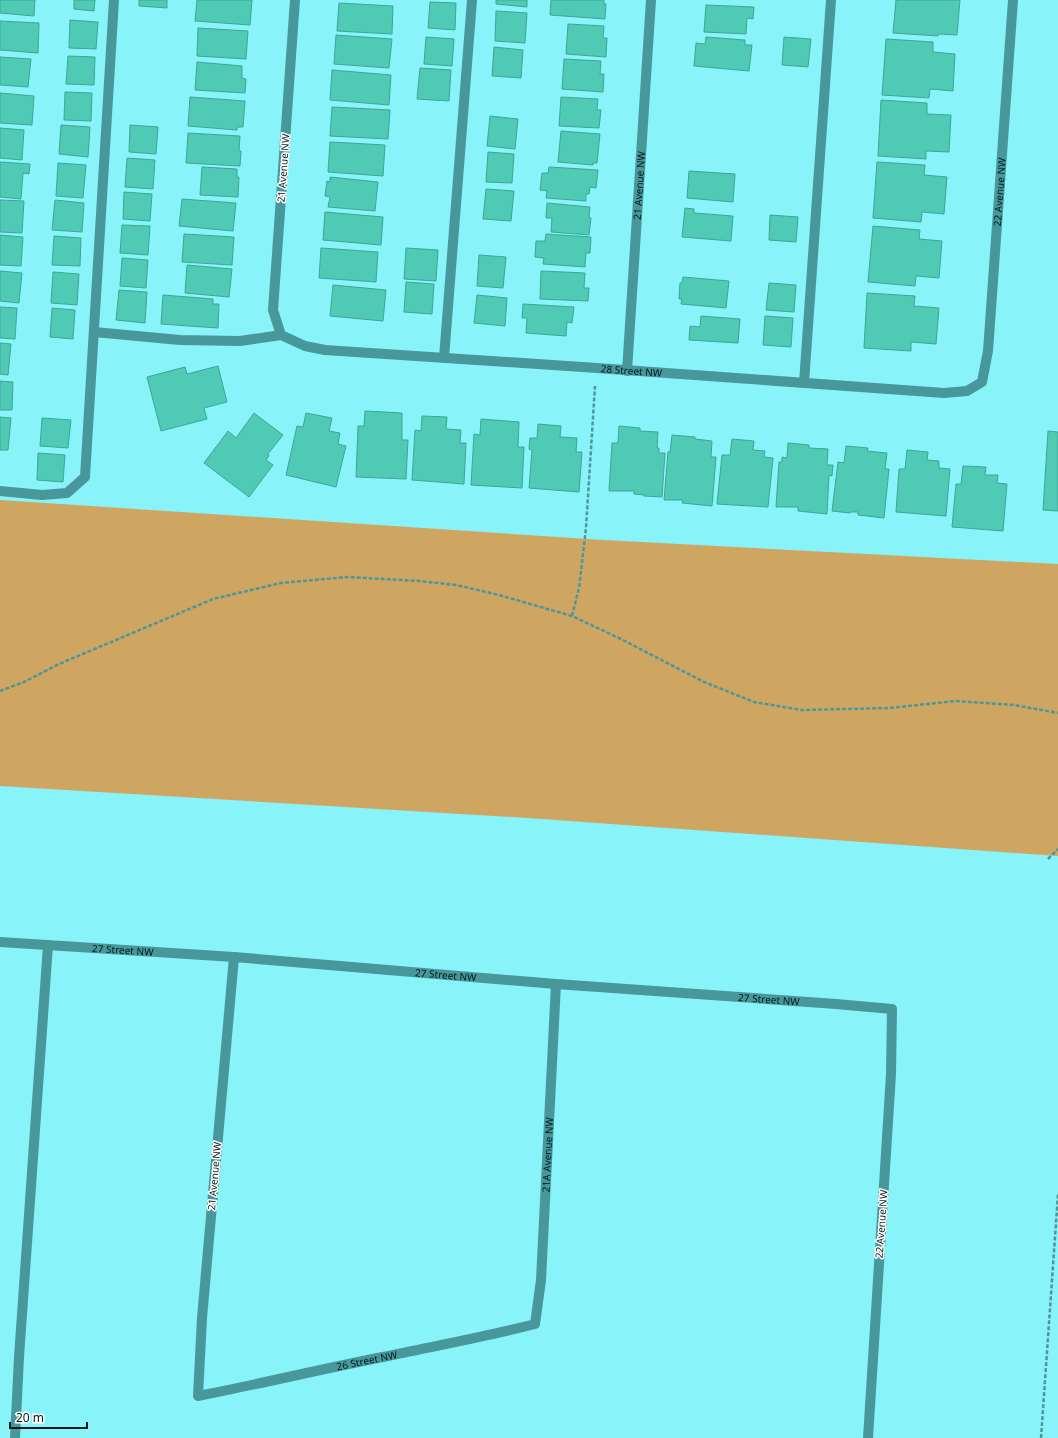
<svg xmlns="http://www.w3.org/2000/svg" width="1058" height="1438" viewBox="0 0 1058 1438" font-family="'Noto Sans',sans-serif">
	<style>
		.green { fill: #cea661 }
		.building { fill: #50cab5; stroke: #3da695 }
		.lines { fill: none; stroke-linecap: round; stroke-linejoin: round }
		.path { stroke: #4f969b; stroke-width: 2.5; stroke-dasharray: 4 2; stroke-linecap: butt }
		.service { stroke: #48979b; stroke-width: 10 }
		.minor { stroke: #48979b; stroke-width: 10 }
		.labels { text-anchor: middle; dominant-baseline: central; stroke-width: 3; stroke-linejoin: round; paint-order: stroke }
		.street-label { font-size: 10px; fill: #03191b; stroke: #fff }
	</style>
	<rect width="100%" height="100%" fill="#88f3f9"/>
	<!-- green -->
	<path class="green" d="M0 500 603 540 1058 564V856L528 818 0 786Z"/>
	<!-- building -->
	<g class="building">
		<path d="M0 0H35L34 16 0 13Z"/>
		<path d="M74 0H95L94 11 74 9Z"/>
		<path d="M139 0H167V8L139 6Z"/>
		<path d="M197 0H252L250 25 195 21Z"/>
		<path d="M496 0H527V7L496 4Z"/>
		<path d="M551 0H604V4H606L605 19 550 15Z"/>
		<path d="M896 0H960L957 35 938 34V36L893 33Z"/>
		<path d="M430 2 456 3 455 30 428 28Z"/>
		<path d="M339 3 393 6 392 34 337 31Z"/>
		<path d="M706 5 754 7 753 19 747 18 746 34 704 32Z"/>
		<path d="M496 11 527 13 525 43 495 41Z"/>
		<path d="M70 20 98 22 96 49 69 48Z"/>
		<path d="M0 21 39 23 38 53 0 50Z"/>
		<path d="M568 24 604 26 603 38H607L606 57 566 54Z"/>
		<path d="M198 28 248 31 246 59 197 56Z"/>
		<path d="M336 35 392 39 389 68 334 64Z"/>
		<path d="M426 37 454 39 452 66 424 64Z"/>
		<path d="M706 37 745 40V45H752L749 71 694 66 696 43 705 44Z"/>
		<path d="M784 37 811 39 808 67 782 65Z"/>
		<path d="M886 39 933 42V52L955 54 953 91 930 89 929 98 882 95Z"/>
		<path d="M494 47 523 50 521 78 492 76Z"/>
		<path d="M68 56 95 57 94 85 66 84Z"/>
		<path d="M0 57 31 59 28 87 0 85Z"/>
		<path d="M564 59 601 61 600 74H604L603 92 562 89Z"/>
		<path d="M197 62 242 66V78L246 79 245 93 195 90Z"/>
		<path d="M420 68 451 70 449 101 417 99Z"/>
		<path d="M332 70 391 75 389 105 330 100Z"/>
		<path d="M65 92 92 93 91 121 64 120Z"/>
		<path d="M0 93 34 96 32 125 0 123Z"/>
		<path d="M190 97 245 101 243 127H237V130L188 126Z"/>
		<path d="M561 97 598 99 597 110H601L599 128 559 126Z"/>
		<path d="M881 100 927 103V114L951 115 949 152 926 151V159L878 156Z"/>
		<path d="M332 107 390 110 388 139 330 136Z"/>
		<path d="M490 116 518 119 515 149 487 146Z"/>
		<path d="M61 125 90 127 88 157 59 154Z"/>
		<path d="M130 125 158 127 156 154 129 152Z"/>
		<path d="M0 128 24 130 22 160 0 158Z"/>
		<path d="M561 131 600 134 597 163H593V165L558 162Z"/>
		<path d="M188 133 240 136 239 151H241L240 166 186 163Z"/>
		<path d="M330 142 385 145 383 176 328 172Z"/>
		<path d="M488 152 514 154 512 183 486 182Z"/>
		<path d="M127 158 155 160 153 189 125 187Z"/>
		<path d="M0 162 30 164 29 174 23 173 21 199 0 197Z"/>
		<path d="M877 162 925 165 924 175 947 177 944 214 922 212 921 222 873 218Z"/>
		<path d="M58 163 86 165 83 198 56 196Z"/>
		<path d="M202 167 237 169V177H239L238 197 200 195Z"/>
		<path d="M549 167 598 170 596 188 590 187 589 194H586V201L546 198 547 191 540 190 542 173H548Z"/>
		<path d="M689 171 735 174 733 202 687 198Z"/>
		<path d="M330 177 378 182 375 211 328 207 330 197 325 196 327 181 330 182Z"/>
		<path d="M486 189 514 191 511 221 483 219Z"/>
		<path d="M124 192 152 194 150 221 123 219Z"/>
		<path d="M182 199 236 203 233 231 179 226Z"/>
		<path d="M0 200 24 201 22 233 0 232Z"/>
		<path d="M55 200 84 203 82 232 52 230Z"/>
		<path d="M547 203 590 207 589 218H591L589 235 551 232 552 218H546Z"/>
		<path d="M685 208 694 209V213L733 216 731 241 682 237Z"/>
		<path d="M325 212 383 217 381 245 323 240Z"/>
		<path d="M770 215 798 217 796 242 769 240Z"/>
		<path d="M122 225 150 226 148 255 120 253Z"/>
		<path d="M873 226 920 230 919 239 942 241 939 278 916 276 915 286 868 282Z"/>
		<path d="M184 234 234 237 232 265 182 262Z"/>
		<path d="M546 234 591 237 590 253H586L585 267 543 264 544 258 535 257 536 241H545Z"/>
		<path d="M0 235 23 237 21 266 0 265Z"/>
		<path d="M54 236 81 238 80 266 52 265Z"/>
		<path d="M321 248 378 252 376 282 319 278Z"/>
		<path d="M406 248 438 250 436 281 404 279Z"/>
		<path d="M479 255 506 257 503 288 477 286Z"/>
		<path d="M122 258 148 260 146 288 120 286Z"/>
		<path d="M187 265 232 269 229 297 185 293Z"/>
		<path d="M0 271 22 273 19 303 0 301Z"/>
		<path d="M541 271 585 273 584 288H589L588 301 540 299Z"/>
		<path d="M53 272 79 274 77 305 51 303Z"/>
		<path d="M683 277 729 281 726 308 681 304 682 299H679L680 283H682Z"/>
		<path d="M406 282 434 284 432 314 404 312Z"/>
		<path d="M769 283 796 285 794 312 766 310Z"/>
		<path d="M333 285 386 290 383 321 330 316Z"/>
		<path d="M119 290 147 292 145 323 116 320Z"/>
		<path d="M867 293 915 296 914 306 939 308 936 344 911 342V351L864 348Z"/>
		<path d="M163 295 213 299V304H219L218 328 161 324Z"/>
		<path d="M477 295 507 298 505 326 474 323Z"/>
		<path d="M523 304 574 307 572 323 567 322 566 336 526 333 527 318H522Z"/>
		<path d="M0 307 17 308 15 339 0 338Z"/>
		<path d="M52 308 75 310 73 339 50 337Z"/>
		<path d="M701 316 740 319 738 343 689 340 690 326 700 327Z"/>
		<path d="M765 316 793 318 791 347 763 345Z"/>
		<path d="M0 343 11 344 8 375 0 374Z"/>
		<path d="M218 366 227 402 204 408 207 419 161 431 147 377 185 367 187 374Z"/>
		<path d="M0 381 13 382 12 410H0Z"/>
		<path d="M365 411 402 413V440H408L406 479 356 477 358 426H364Z"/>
		<path d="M254 413 283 435 268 454 269 456 266 460 273 465 249 497 204 463 228 431 236 438Z"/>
		<path d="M306 413 332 418 329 431 340 433 338 444 346 446 336 487 286 475 297 426 303 427Z"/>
		<path d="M422 416 447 417 446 429 461 430 460 443H466L464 484 412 480 415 430 421 431Z"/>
		<path d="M0 417 11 418 8 450H0Z"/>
		<path d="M42 418 71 420 68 448 40 446Z"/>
		<path d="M481 419 519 422 518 447H524L522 488 471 485 474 434 480 435Z"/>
		<path d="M538 424 561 426 560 437 577 438 576 452H582L579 492 529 488 532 450 529 449 530 438H537Z"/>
		<path d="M619 426 640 428V431L658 432 657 448H659V453H665L662 497 644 496V495L634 494V491H609L612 443H618Z"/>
		<path d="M1048 431 1058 432V511L1043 510Z"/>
		<path d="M672 435 695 437V439L712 441 711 457H716L712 506 682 503 683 500H664L668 452H670Z"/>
		<path d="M732 439 754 441 753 450 765 451 764 457 773 458 768 507 717 504 722 455H730Z"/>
		<path d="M788 443 809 445V448L828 449 827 465H833L832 476 829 475 827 514 798 511V507H776L779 462H782V457L787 458Z"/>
		<path d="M846 446 868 448 867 451 887 453 885 469H889L884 518 858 515V512H850V513L832 511 838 462 844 463Z"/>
		<path d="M907 450 928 452 927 460 939 461V468L950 469 946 516 896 512 899 469H905Z"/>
		<path d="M38 453 65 455 63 482 37 480Z"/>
		<path d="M963 466 986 467 985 475H998L997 483 1007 484 1003 531 952 527 956 484H961Z"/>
	</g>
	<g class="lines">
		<!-- path -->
		<g class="path">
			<path d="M572 616 579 588 586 528 595 386"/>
			<path d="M0 691 24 682 59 664 213 599 281 583 347 577 419 581 456 585 499 595 572 616 621 639 704 682 754 702 801 710 890 708 955 701 1014 705 1058 713"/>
			<path d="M1048 859 1058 849"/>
			<path d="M1041 1438 1058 1194"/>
		</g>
		<!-- service -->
		<g class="service">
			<path d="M94 332 180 340 240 341 281 335"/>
			<path d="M444 358 472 0"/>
			<path d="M804 383 831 0"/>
			<path d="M0 491 42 495 67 493 85 477 114 0"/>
			<path d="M15 1438 19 1357 48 945"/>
		</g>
		<!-- minor -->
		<g class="minor">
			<path id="s1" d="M295 0 273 310 281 335 305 346 325 350 597 368 944 393 967 391 982 382 988 351 1013 0"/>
			<path id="s2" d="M627 371 651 0"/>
			<path id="s3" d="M0 942 234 957 556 984 836 1004 892 1009 891 1074 868 1438"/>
			<path id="s4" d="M234 957 202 1318 198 1396C260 1384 321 1369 383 1357 434 1346 485 1337 535 1324L541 1280 556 984"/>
		</g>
	</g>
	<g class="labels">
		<!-- street labels -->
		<g class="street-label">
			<text transform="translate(283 168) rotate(-86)">21 Avenue NW</text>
			<text stroke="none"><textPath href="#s2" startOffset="186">21 Avenue NW</textPath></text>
			<text stroke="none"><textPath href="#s1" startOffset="1236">22 Avenue NW</textPath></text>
			<text stroke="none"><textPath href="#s1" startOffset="691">28 Street NW</textPath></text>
			<text stroke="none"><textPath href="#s3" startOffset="123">27 Street NW</textPath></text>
			<text stroke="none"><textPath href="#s3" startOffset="447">27 Street NW</textPath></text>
			<text stroke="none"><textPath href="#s3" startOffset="771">27 Street NW</textPath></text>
			<text stroke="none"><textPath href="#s4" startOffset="955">21A Avenue NW</textPath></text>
			<text transform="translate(214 1176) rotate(-85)">21 Avenue NW</text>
			<text transform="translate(881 1224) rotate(-86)">22 Avenue NW</text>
			<text stroke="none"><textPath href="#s4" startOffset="613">26 Street NW</textPath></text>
		</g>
	</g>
	<!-- scale -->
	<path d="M10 1422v6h77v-6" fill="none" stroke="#03191b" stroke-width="2"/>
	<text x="16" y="1422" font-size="12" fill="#03191b" stroke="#ffffff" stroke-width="3" paint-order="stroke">20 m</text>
</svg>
